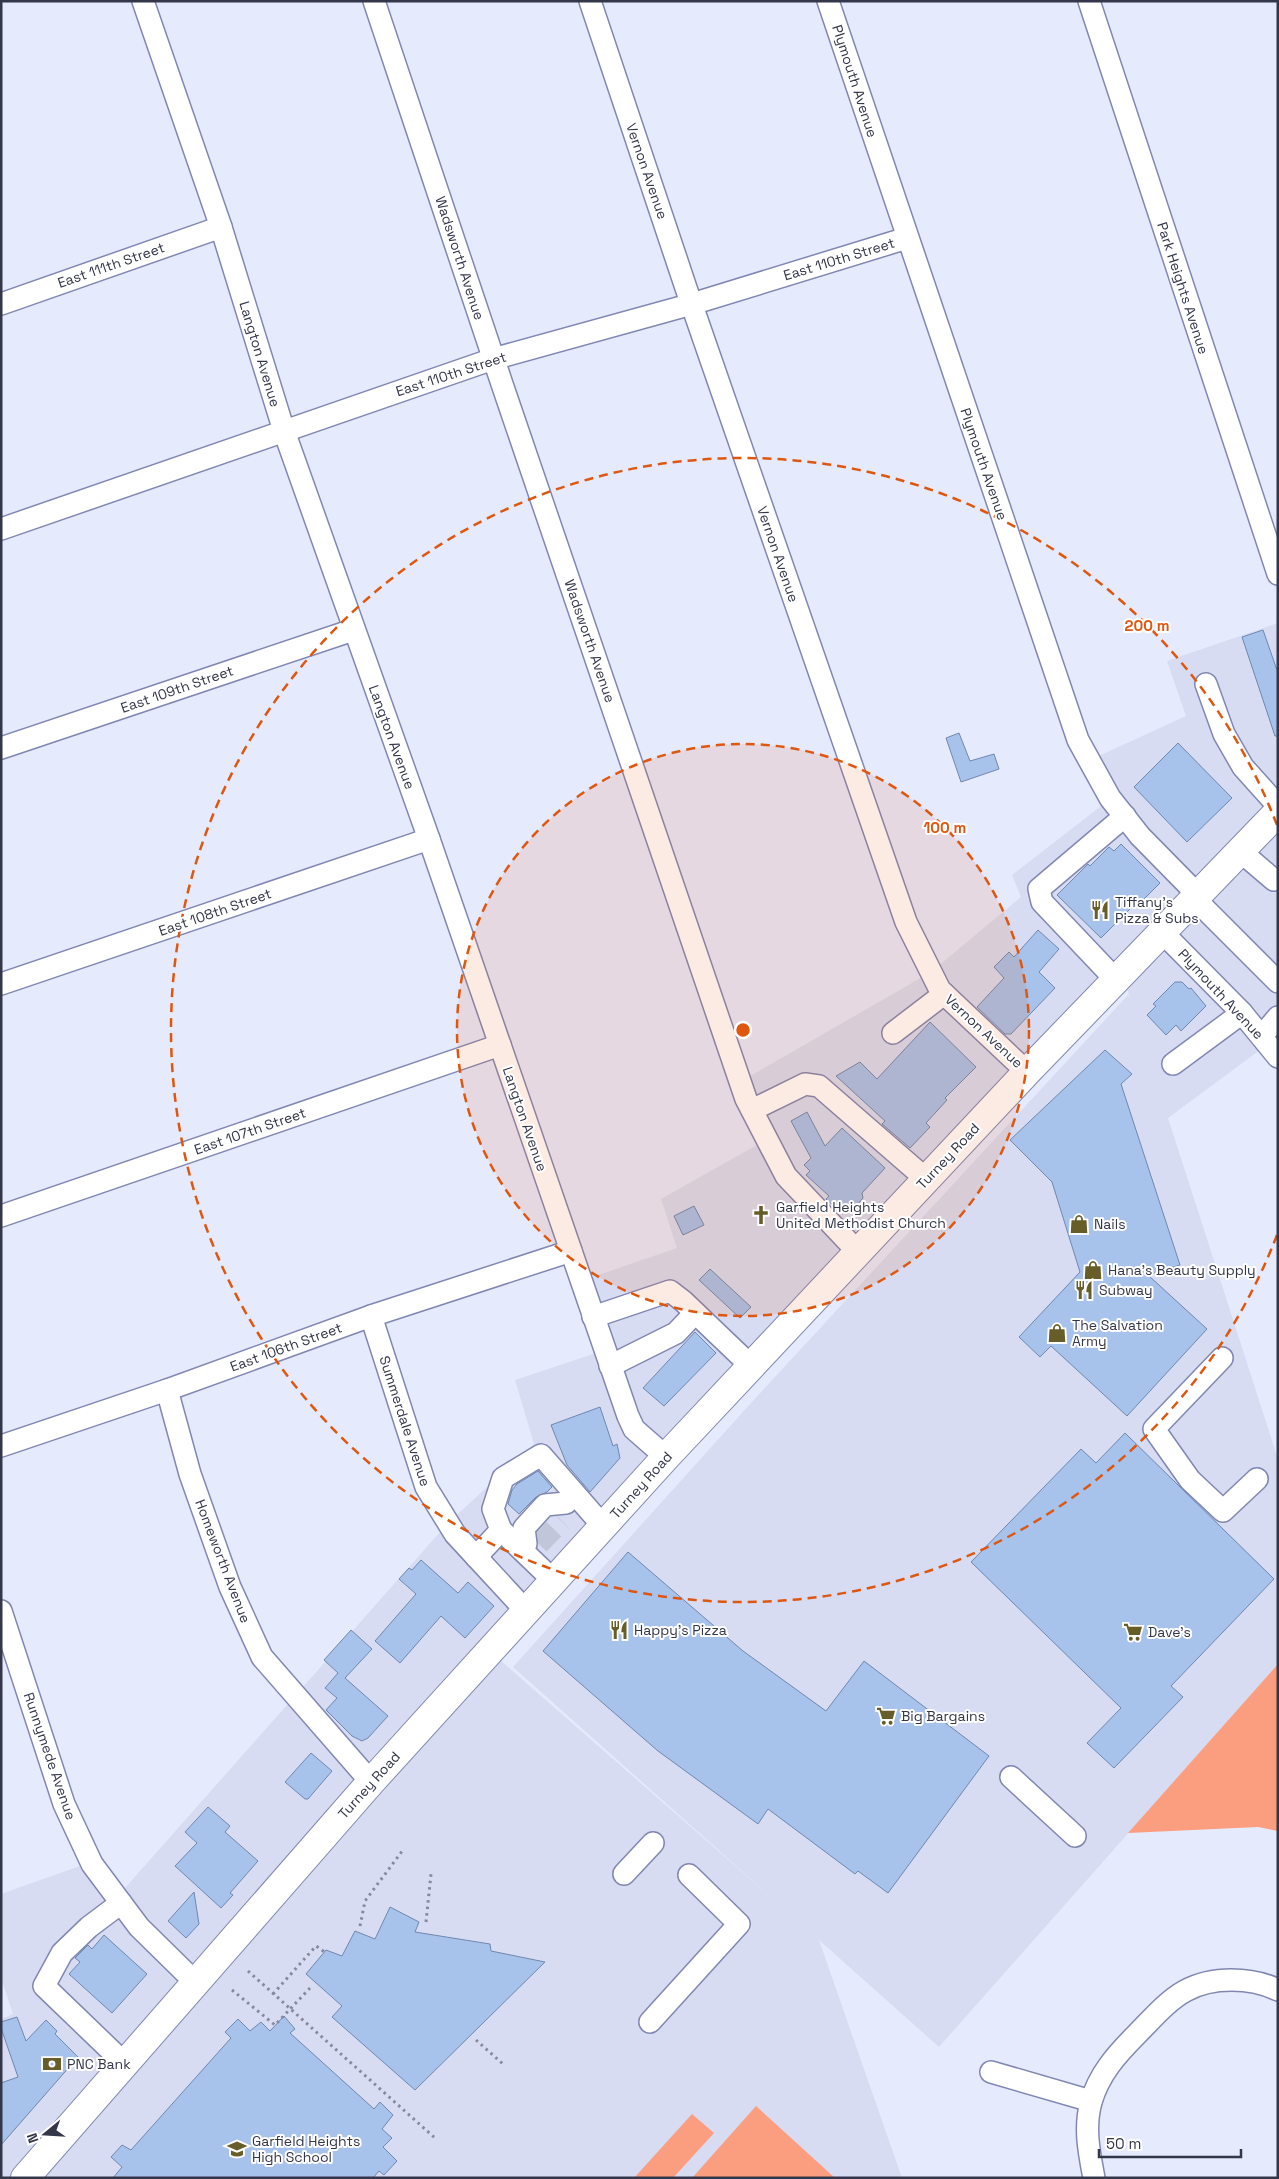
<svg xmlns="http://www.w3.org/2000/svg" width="1279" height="2179" viewBox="0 0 1279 2179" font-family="'Space Grotesk',sans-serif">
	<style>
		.built { fill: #d8dcf2; fill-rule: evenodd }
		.green { fill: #fb9e80 }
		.building { fill: #a7c2eb; stroke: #6e88ae }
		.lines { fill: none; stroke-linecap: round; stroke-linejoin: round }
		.minor-tunnel { stroke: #c2c6d9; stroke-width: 21; stroke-dasharray: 21 11; stroke-linecap: butt }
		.minor-casing { stroke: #8187b3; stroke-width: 24 }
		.major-casing { stroke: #8187b3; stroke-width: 30 }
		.path { stroke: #86899c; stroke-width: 3; stroke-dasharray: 2.5 4; stroke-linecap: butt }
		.minor { stroke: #fff; stroke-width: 21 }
		.major { stroke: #fff; stroke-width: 28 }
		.ring { fill: none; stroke: #df570f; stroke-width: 2.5; stroke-dasharray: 9 6 }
		.labels { text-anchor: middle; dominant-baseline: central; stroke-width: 4; stroke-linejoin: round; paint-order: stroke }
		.street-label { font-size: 14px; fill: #343749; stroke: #fff }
		.poi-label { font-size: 14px; fill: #343749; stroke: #fff; text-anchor: start }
		.centre { fill: #df570f; stroke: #fff; stroke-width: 2.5 }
		.ring-label { font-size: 15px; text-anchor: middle; font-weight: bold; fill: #df570f; stroke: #fff; stroke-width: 4; stroke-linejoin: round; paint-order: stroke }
	</style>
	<rect width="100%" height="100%" fill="#e6eafd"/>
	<!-- built -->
	<path class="built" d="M1278 623V1041L1268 1044 1168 1118 1278 1459V1664L939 2047 819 1940 902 2178H1V2019L13 2014 1 1978V1894L91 1862 117 1897 448 1523 534 1444 515 1380 605 1350 581 1281 677 1248 661 1199 766 1140 740 1082 931 972 1021 897 1012 875 1110 799 1090 760 1186 716 1167 661ZM1122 974 1130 998 1128 995 751 1403 513 1667 771 1897 491 1652Z"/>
	<!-- green -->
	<g class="green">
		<path d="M1278 1664V1831L1258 1827 1128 1833Z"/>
		<path d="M756 2106 835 2178H692Z"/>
		<path d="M692 2114 714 2133 673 2178H634Z"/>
	</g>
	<!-- building -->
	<g class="building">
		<path d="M1263 630 1278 673V736H1275L1242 637Z"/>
		<path d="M959 733 970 761 994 754 999 769 961 782 946 738Z"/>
		<path d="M1178 743 1232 798 1187 842 1134 787Z"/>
		<path d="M1121 844 1160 883 1135 908 1132 907 1101 938 1057 895 1088 864 1090 866 1109 847 1114 851Z"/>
		<path d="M1038 930 1059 949 1039 972 1055 988 1011 1034H1005L977 1007 1004 978 994 967 1009 952 1014 957Z"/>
		<path d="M1175 982H1182L1189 989 1191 988 1206 1006 1181 1031 1176 1025 1166 1035 1147 1015 1156 1006 1153 1004Z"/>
		<path d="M930 1022 976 1067 945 1098 947 1100 926 1123 930 1127 910 1148 882 1124 885 1121 836 1076 860 1062 877 1079Z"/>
		<path d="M1105 1050 1132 1074 1121 1084 1180 1265 1148 1275 1207 1329 1127 1416 1051 1346 1040 1357 1019 1337 1080 1272 1052 1182 1010 1140Z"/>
		<path d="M807 1112 825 1146 842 1128 885 1168 862 1193 863 1198 852 1211 840 1212 826 1199 829 1196 806 1175 810 1171 804 1165 811 1158 791 1121Z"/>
		<path d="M694 1206 704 1225 683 1235 674 1216Z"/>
		<path d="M710 1269 751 1307 740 1318 699 1280Z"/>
		<path d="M695 1332 716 1353 664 1406 643 1388Z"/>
		<path d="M600 1407 613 1446 617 1444 620 1458 590 1492 567 1465 551 1425Z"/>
		<path d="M1125 1433 1274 1579 1171 1686 1183 1697 1114 1768 1087 1743 1121 1708 971 1562 1081 1449 1096 1463Z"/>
		<path d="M538 1471 552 1487 547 1492 536 1497 519 1514 508 1504 512 1490 517 1484Z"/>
		<path d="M628 1552 743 1651 826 1711 864 1661 989 1756 888 1893 858 1871 855 1874 768 1809 758 1824 658 1751 543 1651Z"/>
		<path d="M421 1560 458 1593 468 1582 494 1606 465 1638 441 1616 400 1663 375 1641 416 1594 399 1579 409 1568 412 1570Z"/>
		<path d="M351 1630 372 1649 345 1678 388 1716 368 1738 362 1741 352 1736 326 1710 337 1698 325 1688 338 1673 324 1660Z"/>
		<path d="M311 1753 332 1771 308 1799H305L285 1782Z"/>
		<path d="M208 1807 230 1826 225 1832 258 1861 230 1893 233 1895 221 1908 175 1866 197 1843 185 1832Z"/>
		<path d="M194 1892 199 1924 186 1938 168 1921Z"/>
		<path d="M390 1907 419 1922 415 1932 490 1944 491 1951 545 1962 415 2090 332 2017 342 2006 306 1974 326 1950 342 1956 355 1931 375 1939Z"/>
		<path d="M104 1935 147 1974 112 2013 69 1974 80 1962 75 1958 88 1945 92 1949Z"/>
		<path d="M284 2016 295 2029 290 2033 374 2109 380 2102 393 2115 382 2129 392 2138 383 2147 397 2161 384 2175 379 2171 373 2178H113L122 2167 111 2157 122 2145 131 2150 231 2038 225 2032 238 2019 250 2031 261 2022 270 2031Z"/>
		<path d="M17 2017 26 2041 46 2020 57 2031 55 2034 78 2057 1 2145V2083L18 2077 1 2028V2022Z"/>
	</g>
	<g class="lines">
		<!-- minor-tunnel -->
		<path class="minor-tunnel" d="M539 1544 562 1521"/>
		<!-- minor casing -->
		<g class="minor-casing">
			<g id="minor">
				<path d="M143 1 221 227 284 431 429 839 628 1416 634 1429 666 1457"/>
				<path d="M374 1 502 384 746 1099 786 1176 858 1252"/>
				<path d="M590 1 686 288 906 922 940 990 1027 1072"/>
				<path d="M828 1 1078 740 1110 798 1140 836 1198 895"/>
				<path d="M1089 1 1278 574"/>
				<path d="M1 304 221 227"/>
				<path d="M1 529 493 359 692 304 907 238"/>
				<path d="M1206 684 1224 734 1243 767 1278 806"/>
				<path d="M1 748 353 630"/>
				<path d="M1240 851 1274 880 1278 879"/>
				<path d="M1195 899 1278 982"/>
				<path d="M1163 933 1242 1013 1278 1057"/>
				<path d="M1116 980 1042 902 1039 889 1125 816"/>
				<path d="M1 984 429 839"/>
				<path d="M893 1033 944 994"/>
				<path d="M1262 1036 1278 1017"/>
				<path d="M1173 1064 1242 1013"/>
				<path d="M752 1110 805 1084 819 1086 926 1179"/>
				<path d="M1 1216 500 1045"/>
				<path d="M371 1316 426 1487 455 1534 527 1612"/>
				<path d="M593 1317 670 1291 683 1301 751 1366"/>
				<path d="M1222 1358 1154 1429 1190 1480 1223 1511 1257 1479"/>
				<path d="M610 1366 676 1333 695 1313"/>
				<path d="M167 1390 190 1474 230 1587 262 1657 371 1782"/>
				<path d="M1 1446 167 1390 371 1316 571 1251"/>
				<path d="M501 1530 554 1581"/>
				<path d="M526 1544 524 1528 545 1505 566 1503"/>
				<path d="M476 1557 501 1530 493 1509 503 1478 541 1455 603 1526"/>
				<path d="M1 1611 64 1804 92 1864 139 1927 195 1982"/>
				<path d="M1011 1777 1075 1836"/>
				<path d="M624 1874 653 1843"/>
				<path d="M121 1903 89 1927 62 1953 44 1986 124 2063"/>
				<path d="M650 2022 739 1924 689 1875"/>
				<path d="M991 2072 1091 2101"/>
				<path d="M1094 2178C1089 2152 1084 2128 1091 2102 1099 2074 1117 2054 1137 2034 1152 2019 1167 2001 1185 1991 1212 1976 1251 1977 1278 1990"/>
			</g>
		</g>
		<!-- major casing -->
		<g class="major-casing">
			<path id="major" d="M25 2178 371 1782 666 1457 1027 1072 1278 812"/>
		</g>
		<!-- path -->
		<g class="path">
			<path d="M426 1922 431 1874"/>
			<path d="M360 1926 365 1901 403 1850"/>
			<path d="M248 1971 435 2138"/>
			<path d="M232 1990 275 2025 310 1988"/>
			<path d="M273 1994 316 1946 326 1953"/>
			<path d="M476 2040 503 2064"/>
		</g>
		<!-- minor -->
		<use href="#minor" class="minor"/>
		<!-- major -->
		<use href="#major" class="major"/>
	</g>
	<!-- distance rings -->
	<circle cx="743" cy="1030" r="286" fill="#df570f" fill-opacity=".12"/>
	<g class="ring">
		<circle cx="743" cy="1030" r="286"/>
		<path d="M1277 1235A572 572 0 1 1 1277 825"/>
	</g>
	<!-- icons -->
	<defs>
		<g id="restaurant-bare" transform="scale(1.5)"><path d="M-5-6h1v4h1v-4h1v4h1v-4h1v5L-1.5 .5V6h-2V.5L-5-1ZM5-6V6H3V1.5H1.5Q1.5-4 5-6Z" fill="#675d29" stroke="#fff" stroke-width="2.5" paint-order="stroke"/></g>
		<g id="church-bare" transform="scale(1.5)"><path d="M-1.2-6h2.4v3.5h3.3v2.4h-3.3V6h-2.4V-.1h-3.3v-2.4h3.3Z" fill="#675d29" stroke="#fff" stroke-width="2.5" paint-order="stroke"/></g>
		<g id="shop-bare" transform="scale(1.5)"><path d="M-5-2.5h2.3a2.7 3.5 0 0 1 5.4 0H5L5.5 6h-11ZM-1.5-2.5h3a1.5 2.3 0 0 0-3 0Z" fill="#675d29" stroke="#fff" stroke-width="2.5" paint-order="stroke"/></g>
		<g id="supermarket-bare" transform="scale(1.5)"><path d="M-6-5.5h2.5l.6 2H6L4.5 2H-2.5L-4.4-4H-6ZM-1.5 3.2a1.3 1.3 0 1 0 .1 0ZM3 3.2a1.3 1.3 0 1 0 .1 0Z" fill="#675d29" stroke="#fff" stroke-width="2.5" paint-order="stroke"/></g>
		<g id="bank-bare" transform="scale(1.5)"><path d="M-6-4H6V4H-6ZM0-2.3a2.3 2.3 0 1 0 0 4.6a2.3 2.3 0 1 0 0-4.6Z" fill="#675d29" stroke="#fff" stroke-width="2.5" paint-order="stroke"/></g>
		<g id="school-bare" transform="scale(1.5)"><path d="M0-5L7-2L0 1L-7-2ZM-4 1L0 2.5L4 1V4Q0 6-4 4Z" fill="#675d29" stroke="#fff" stroke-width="2.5" paint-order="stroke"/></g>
	</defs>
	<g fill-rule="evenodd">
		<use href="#restaurant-bare" x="1100" y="910"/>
		<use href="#church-bare" x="761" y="1215"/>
		<use href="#shop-bare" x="1079" y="1224"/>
		<use href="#shop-bare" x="1093" y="1270"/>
		<use href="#restaurant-bare" x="1084" y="1290"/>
		<use href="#shop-bare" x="1057" y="1333"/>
		<use href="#restaurant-bare" x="619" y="1630"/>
		<use href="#supermarket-bare" x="1133" y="1632"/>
		<use href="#supermarket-bare" x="886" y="1716"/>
		<use href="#bank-bare" x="52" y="2064"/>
		<use href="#school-bare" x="237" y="2149"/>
	</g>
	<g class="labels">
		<!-- street labels -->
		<g class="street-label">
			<text transform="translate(855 81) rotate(72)">Plymouth Avenue</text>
			<text transform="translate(647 171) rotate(71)">Vernon Avenue</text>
			<text transform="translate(460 258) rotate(72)">Wadsworth Avenue</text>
			<text transform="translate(839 259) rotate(-17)">East 110th Street</text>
			<text transform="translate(111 265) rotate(-19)">East 111th Street</text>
			<text transform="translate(1183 288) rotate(72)">Park Heights Avenue</text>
			<text transform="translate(260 354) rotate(73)">Langton Avenue</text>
			<text transform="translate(451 374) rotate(-18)">East 110th Street</text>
			<text transform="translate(984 464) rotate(71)">Plymouth Avenue</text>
			<text transform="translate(778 554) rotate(71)">Vernon Avenue</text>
			<text transform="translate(590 641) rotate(71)">Wadsworth Avenue</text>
			<text transform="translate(177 689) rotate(-19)">East 109th Street</text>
			<text transform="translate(392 737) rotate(70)">Langton Avenue</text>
			<text transform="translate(215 912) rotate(-19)">East 108th Street</text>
			<text transform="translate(1221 994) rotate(47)">Plymouth Avenue</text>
			<text transform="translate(984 1031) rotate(43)">Vernon Avenue</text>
			<text transform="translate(525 1119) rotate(71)">Langton Avenue</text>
			<text transform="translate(250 1131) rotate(-19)">East 107th Street</text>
			<text transform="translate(948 1156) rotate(-47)">Turney Road</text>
			<text transform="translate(286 1347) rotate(-20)">East 106th Street</text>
			<text transform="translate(405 1421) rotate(72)">Summerdale Avenue</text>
			<text transform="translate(641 1485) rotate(-48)">Turney Road</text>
			<text transform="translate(223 1561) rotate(69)">Homeworth Avenue</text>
			<text transform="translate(50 1756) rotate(71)">Runnymede Avenue</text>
			<text transform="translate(369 1785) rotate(-48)">Turney Road</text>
		</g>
		<!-- poi labels -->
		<g class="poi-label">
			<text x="1115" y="902">Tiffany’s<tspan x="1115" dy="16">Pizza &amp; Subs</tspan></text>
			<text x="776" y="1207">Garfield Heights<tspan x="776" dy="16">United Methodist Church</tspan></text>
			<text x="1094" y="1224">Nails</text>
			<text x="1108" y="1270">Hana's Beauty Supply</text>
			<text x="1099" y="1290">Subway</text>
			<text x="1072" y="1325">The Salvation<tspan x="1072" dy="16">Army</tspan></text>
			<text x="634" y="1630">Happy's Pizza</text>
			<text x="1148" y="1632">Dave's</text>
			<text x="901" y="1716">Big Bargains</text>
			<text x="67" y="2064">PNC Bank</text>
			<text x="252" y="2141">Garfield Heights<tspan x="252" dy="16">High School</tspan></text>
		</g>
	</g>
	<circle cx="743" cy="1030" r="8" class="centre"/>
	<g class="ring-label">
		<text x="1147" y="631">200 m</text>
		<text x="945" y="833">100 m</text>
	</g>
	<!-- border -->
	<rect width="1279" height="2179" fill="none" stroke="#343749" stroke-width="5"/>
	<!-- north arrow -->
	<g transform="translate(45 2134) rotate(252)" stroke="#ffffff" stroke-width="4" paint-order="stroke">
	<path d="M0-4L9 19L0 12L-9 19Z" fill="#343749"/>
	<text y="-8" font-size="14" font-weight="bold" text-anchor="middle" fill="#343749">N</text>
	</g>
	<!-- scale -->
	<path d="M1099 2149v8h142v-8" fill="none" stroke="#343749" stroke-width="2.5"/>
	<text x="1106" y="2149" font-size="15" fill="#343749" stroke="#ffffff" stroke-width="4" paint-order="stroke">50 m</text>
</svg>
